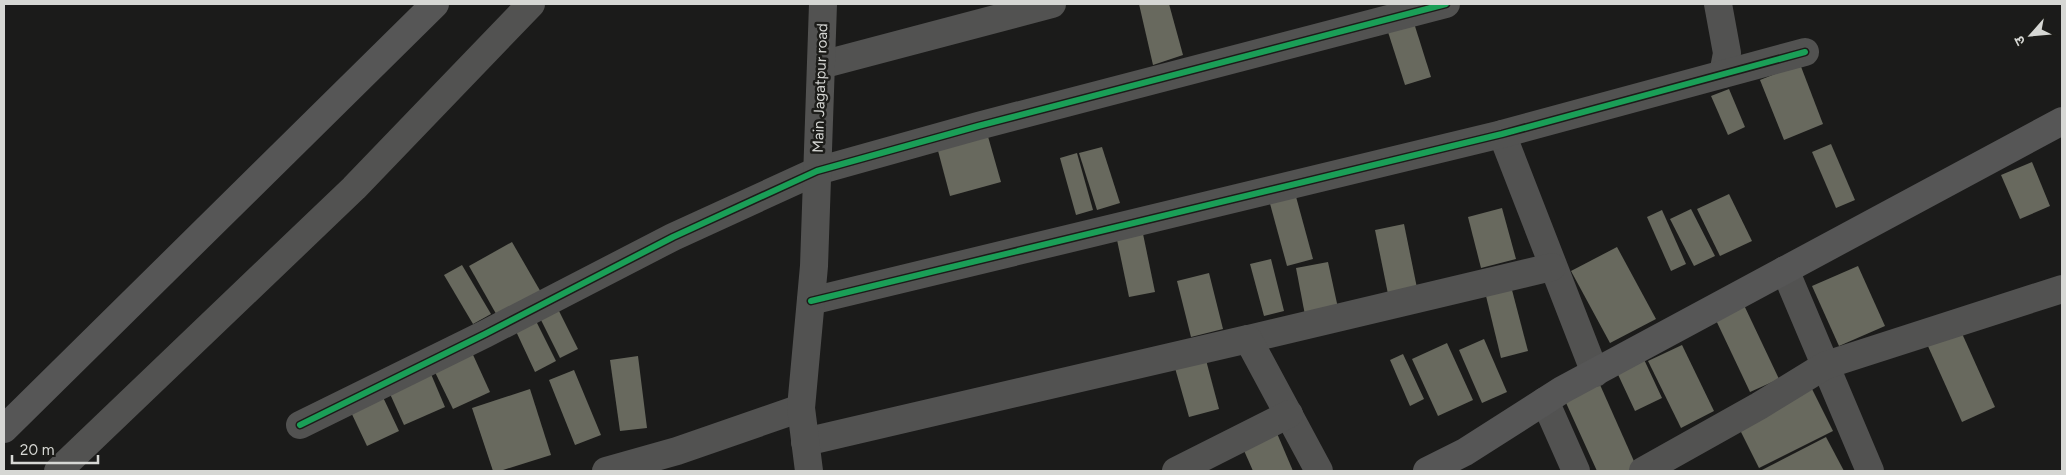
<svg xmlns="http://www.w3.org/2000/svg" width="2066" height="475" viewBox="0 0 2066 475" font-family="Figtree,'Noto Sans Devanagari',sans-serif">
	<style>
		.building { fill: #68695e }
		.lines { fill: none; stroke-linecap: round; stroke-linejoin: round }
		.street { stroke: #525251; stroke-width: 28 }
		.secondary { stroke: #565656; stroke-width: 28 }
		.cycleway-casing { stroke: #1c1c19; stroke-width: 9 }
		.cycleway { stroke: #1a9f57; stroke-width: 6 }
		.labels { text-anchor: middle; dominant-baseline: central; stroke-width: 5; stroke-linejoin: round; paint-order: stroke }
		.street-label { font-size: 15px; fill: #d6d7d4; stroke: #1c1c19 }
	</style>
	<rect width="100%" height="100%" fill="#1b1b1a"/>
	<!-- building -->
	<g class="building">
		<path d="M1139 4H1169L1183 55 1153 65Z"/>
		<path d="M1414 23 1431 77 1405 85 1388 32Z"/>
		<path d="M1800 64 1823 124 1784 140 1760 80Z"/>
		<path d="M1729 89 1745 127 1728 135 1711 96Z"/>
		<path d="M987 133 1001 182 950 196 937 147Z"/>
		<path d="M1831 144 1855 200 1836 208 1812 152Z"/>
		<path d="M1102 147 1120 203 1097 210 1079 153Z"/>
		<path d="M1077 153 1093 210 1076 215 1060 158Z"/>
		<path d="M2032 162 2050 206 2020 219 2001 175Z"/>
		<path d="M1295 193 1313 259 1287 266 1269 200Z"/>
		<path d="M1729 194 1752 241 1720 256 1697 209Z"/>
		<path d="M1502 208 1516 259 1481 268 1468 217Z"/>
		<path d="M1691 209 1715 256 1694 266 1670 219Z"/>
		<path d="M1662 210 1686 264 1671 271 1647 217Z"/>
		<path d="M1404 224 1417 288 1388 294 1375 230Z"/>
		<path d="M1142 229 1155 292 1129 297 1116 235Z"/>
		<path d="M512 242 542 294 499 319 469 266Z"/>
		<path d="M1617 247 1656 319 1610 343 1571 271Z"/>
		<path d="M1271 259 1284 311 1264 316 1250 264Z"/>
		<path d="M1328 262 1338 308 1305 315 1296 268Z"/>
		<path d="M462 265 491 314 473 324 444 275Z"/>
		<path d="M1858 266 1885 326 1839 346 1812 286Z"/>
		<path d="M1209 273 1223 329 1191 337 1177 281Z"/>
		<path d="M1512 290 1528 351 1501 358 1486 296Z"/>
		<path d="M555 303 578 349 560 358 537 312Z"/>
		<path d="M1743 303 1779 379 1750 392 1714 316Z"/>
		<path d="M534 317 556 361 535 372 514 327Z"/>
		<path d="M1960 329 1995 407 1962 422 1927 344Z"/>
		<path d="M1484 339 1507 392 1482 403 1459 350Z"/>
		<path d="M1447 343 1473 400 1438 416 1412 359Z"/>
		<path d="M1682 345 1714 411 1681 428 1648 361Z"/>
		<path d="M469 346 490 392 453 409 431 364Z"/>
		<path d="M1641 353 1662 398 1635 411 1614 366Z"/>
		<path d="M1403 354 1424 399 1410 406 1390 360Z"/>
		<path d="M638 356 647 428 620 431 610 360Z"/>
		<path d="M1206 360 1219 409 1189 417 1175 368Z"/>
		<path d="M428 367 445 407 404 425 386 385Z"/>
		<path d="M574 370 601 435 575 445 549 380Z"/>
		<path d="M1597 378 1637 468 1629 471H1597L1562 394Z"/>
		<path d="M1810 385 1833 431 1759 468 1736 422Z"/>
		<path d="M530 389 551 455 500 471H493L472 408Z"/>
		<path d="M381 393 399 431 367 446 349 408Z"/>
		<path d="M1276 431 1293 471H1253L1242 446Z"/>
		<path d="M1826 437 1844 471H1760Z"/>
	</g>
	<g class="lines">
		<!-- street -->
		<g class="street">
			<path d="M1718 4 1727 53 1723 74"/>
			<path d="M821 65 1052 4"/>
			<path d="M1502 134 1595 373"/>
			<path d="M1785 270 1870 471"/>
			<path d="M811 301 1502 134 1805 52"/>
			<path d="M1248 339 1552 267"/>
			<path d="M1545 401 1576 471"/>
			<path d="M300 425 485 334 673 237 817 171 978 126 1446 4"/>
			<path d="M805 442 1248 339 1319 471"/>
			<path d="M58 471 354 188 531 4"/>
			<path d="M606 471 677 451 801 408"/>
			<path d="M809 471 801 408 814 266 823 4"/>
			<path d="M1176 471 1289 414"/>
			<path d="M1643 471 1759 406 1826 365 2062 289"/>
		</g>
		<!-- secondary -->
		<g class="secondary">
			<path d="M4 429 435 4"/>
			<path d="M1427 471 1465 452 1562 390 2062 121"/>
		</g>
		<!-- cycleway casing -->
		<g class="cycleway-casing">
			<g id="cycleway">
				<path d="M811 301 1502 134 1805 52"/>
				<path d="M300 425 485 334 673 237 817 171 978 126 1446 4"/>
			</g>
		</g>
		<!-- cycleway -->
		<use href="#cycleway" class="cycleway"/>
	</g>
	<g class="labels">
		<!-- street labels -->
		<g class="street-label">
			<text transform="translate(820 88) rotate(-88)">Main Jagatpur road</text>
		</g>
	</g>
	<!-- border -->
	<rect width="2066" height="475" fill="none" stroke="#d6d7d4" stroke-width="10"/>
	<!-- north arrow -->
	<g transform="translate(2031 35) rotate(243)" stroke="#1c1c19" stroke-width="4" paint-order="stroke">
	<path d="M0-4L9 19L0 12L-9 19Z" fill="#d6d7d4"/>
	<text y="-8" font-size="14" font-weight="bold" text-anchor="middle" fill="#d6d7d4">उ</text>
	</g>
	<!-- scale -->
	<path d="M12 455v8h86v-8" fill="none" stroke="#d6d7d4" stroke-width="2.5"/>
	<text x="20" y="455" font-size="15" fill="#d6d7d4" stroke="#1c1c19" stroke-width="4" paint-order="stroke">20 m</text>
</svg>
